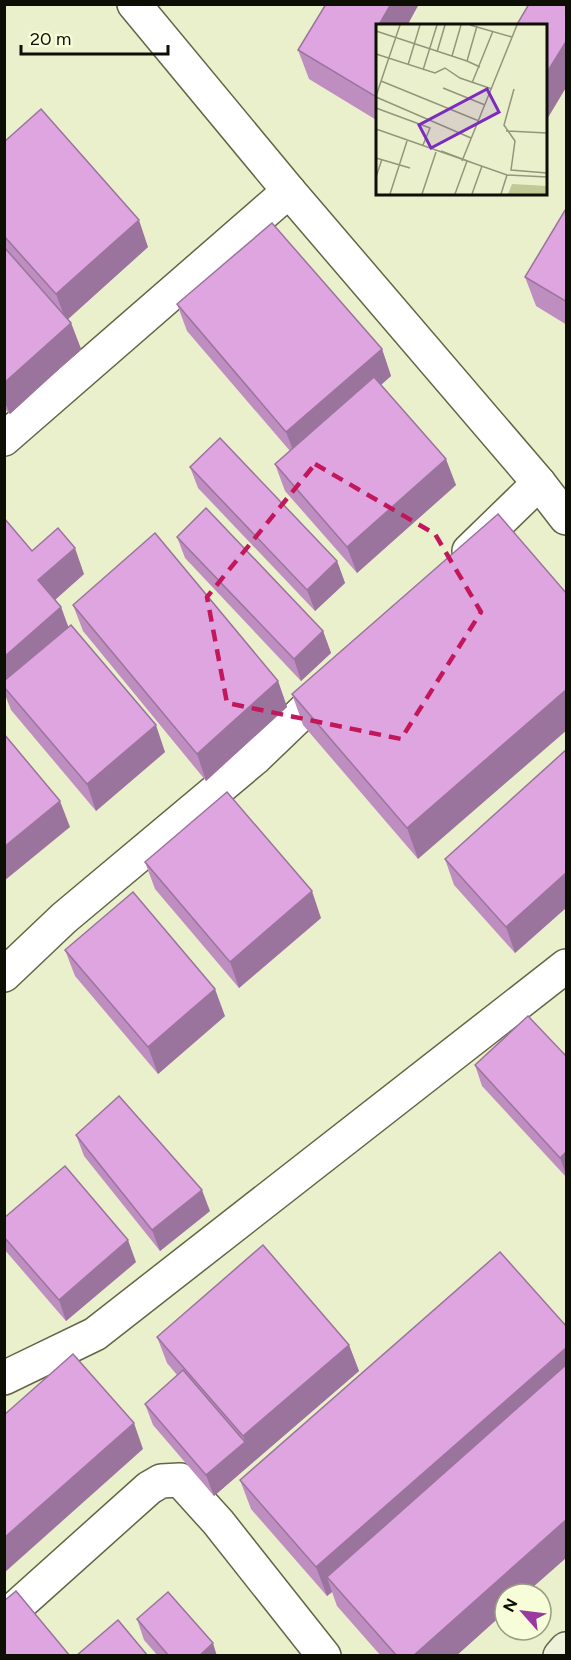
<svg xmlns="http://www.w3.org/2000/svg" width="571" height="1660" viewBox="0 0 571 1660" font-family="Figtree,sans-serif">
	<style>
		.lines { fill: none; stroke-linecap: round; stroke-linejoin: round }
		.street-casing { stroke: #626646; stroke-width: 36 }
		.secondary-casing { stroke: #626646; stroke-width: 36 }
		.street { stroke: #fff; stroke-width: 33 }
		.secondary { stroke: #eff2db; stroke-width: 33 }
		.wall { fill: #bf8ec1 }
		.shaded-wall { fill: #9b749d }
		.building { fill: #dea5e0; stroke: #9b749d; stroke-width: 1.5 }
		.marked { fill: none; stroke: #c2185b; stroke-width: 4.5; stroke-dasharray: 12 8; stroke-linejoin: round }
		.inset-road { fill: none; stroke: #92967b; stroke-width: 1.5 }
		.view { fill: #7b2cbf; fill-opacity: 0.15; stroke: #7b2cbf; stroke-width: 3 }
		.inset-edge { fill: none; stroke: #0d0e04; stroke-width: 3 }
	</style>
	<rect width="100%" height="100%" fill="#eaf0cb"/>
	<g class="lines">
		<!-- street casing -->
		<g class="street-casing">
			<g id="street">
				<path d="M134 4 289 191 539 483 566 518"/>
				<path d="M4 439 289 191"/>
				<path d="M469 551 539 483"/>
				<path d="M4 975 64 918 255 758 331 685"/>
				<path d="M4 1378 95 1334 566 966"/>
				<path d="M4 1618 149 1488 161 1481 180 1480 218 1522 324 1656"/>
			</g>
		</g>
		<!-- secondary casing -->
		<g class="secondary-casing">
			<path id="secondary" d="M560 1656 566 1649"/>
		</g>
		<!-- street -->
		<use href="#street" class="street"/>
		<!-- secondary -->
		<use href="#secondary" class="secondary"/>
	</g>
	<!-- wall -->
	<g class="wall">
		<path d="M378 26V121L309 79 298 50Z"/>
		<path d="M4 142 148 247 68 319 71 323 81 349 10 414 4 408Z"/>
		<path d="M567 207V325L536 306 525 277Z"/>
		<path d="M177 304 382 349 391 376 381 385 456 485 357 573 285 491 275 464 290 451 187 331Z"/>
		<path d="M190 467 337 561 345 583 315 611 198 488Z"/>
		<path d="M498 514 418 859 303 725 292 694Z"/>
		<path d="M4 518 32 551 84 574 55 600 61 607 68 627 165 752 96 811 11 710 4 692Z"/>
		<path d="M177 537 323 631 331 653 301 681 185 558Z"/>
		<path d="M73 605 278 681 287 707 206 781 83 631Z"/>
		<path d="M567 749V907L515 953 454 885 445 859Z"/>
		<path d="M145 862 321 918 239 988 155 889Z"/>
		<path d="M65 950 225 1016 158 1074 75 976Z"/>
		<path d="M567 1057V1178L482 1086 475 1065Z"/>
		<path d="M76 1135 210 1211 160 1251 84 1156Z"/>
		<path d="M4 1237 136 1262 66 1321 4 1249Z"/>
		<path d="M157 1337 349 1345 359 1371 214 1496 153 1425 145 1404 177 1375 167 1363Z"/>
		<path d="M240 1480 567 1557 525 1594H505V1612L456 1656H381L337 1606 332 1592 327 1596 251 1509Z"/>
		<path d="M137 1619 217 1656H158L144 1640Z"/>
	</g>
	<!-- shaded-wall -->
	<g class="shaded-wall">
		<path d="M391 4H419L407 26H381L380 23Z"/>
		<path d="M567 40V86L546 121V74Z"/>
		<path d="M139 220 148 247 66 321 56 294Z"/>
		<path d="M71 323 81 349 10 414 4 400V383Z"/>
		<path d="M382 349 391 376 296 458 286 432Z"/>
		<path d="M446 459 456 485 357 573 347 547Z"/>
		<path d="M75 548 84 574 48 606 38 580Z"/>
		<path d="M337 561 345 583 315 611 307 590Z"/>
		<path d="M61 607 71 634 4 687V657Z"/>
		<path d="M323 631 331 653 301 681 294 659Z"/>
		<path d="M278 681 287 707 206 781 197 754Z"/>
		<path d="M567 689V730L418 859 407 828Z"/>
		<path d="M156 725 165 752 96 811 87 784Z"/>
		<path d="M60 801 70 827 4 881V847Z"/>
		<path d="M567 872V907L515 953 506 927Z"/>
		<path d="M312 891 321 918 239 988 230 962Z"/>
		<path d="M215 989 225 1016 158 1074 148 1047Z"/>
		<path d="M567 1151V1177L560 1158Z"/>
		<path d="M202 1190 210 1211 160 1251 152 1230Z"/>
		<path d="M128 1240 136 1262 66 1321 59 1300Z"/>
		<path d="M349 1345 359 1371 214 1496 206 1475 245 1442 243 1436Z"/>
		<path d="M567 1347V1386L327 1577 332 1592 327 1596 316 1567Z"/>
		<path d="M134 1423 143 1449 4 1573V1538Z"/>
		<path d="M567 1519V1557L525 1594H505V1612L456 1656H413Z"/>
		<path d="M213 1643 217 1656H199Z"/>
	</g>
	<!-- building -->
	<g class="building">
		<path d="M326 4H391L380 23 383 26H378V98L298 50Z"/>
		<path d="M529 4H567V40L546 74V26H516Z"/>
		<path d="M41 109 139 220 56 294 4 236V142Z"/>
		<path d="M567 207V302L525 277Z"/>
		<path d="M272 223 382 349 286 432 177 304Z"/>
		<path d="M4 247 71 323 4 383Z"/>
		<path d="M374 377 446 459 347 547 275 464Z"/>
		<path d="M220 438 337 561 307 590 190 467Z"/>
		<path d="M206 508 323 631 294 659 177 537Z"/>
		<path d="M498 514 567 594V689L407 828 292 694Z"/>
		<path d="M4 518 32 551 58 528 75 548 38 580 61 607 4 657Z"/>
		<path d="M155 533 278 681 197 754 73 605Z"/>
		<path d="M71 625 156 725 87 784 4 687V681Z"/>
		<path d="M4 734 60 801 4 847Z"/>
		<path d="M567 749V872L506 927 445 859Z"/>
		<path d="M227 792 312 891 230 962 145 862Z"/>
		<path d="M133 892 215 989 148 1047 65 950Z"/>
		<path d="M528 1016 567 1057V1151L560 1158 475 1065Z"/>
		<path d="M119 1096 202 1190 152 1230 76 1135Z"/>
		<path d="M65 1166 128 1240 59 1300 4 1237V1218Z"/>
		<path d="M263 1245 349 1345 243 1436 157 1337Z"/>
		<path d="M500 1252 567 1327V1347L316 1567 240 1480Z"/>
		<path d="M73 1354 134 1423 4 1538V1415Z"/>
		<path d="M567 1364V1519L413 1656H397L327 1577Z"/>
		<path d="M183 1370 245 1442 206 1475 145 1404Z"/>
		<path d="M16 1591 70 1656H4V1601Z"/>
		<path d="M168 1592 213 1643 199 1656H169L137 1619Z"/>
		<path d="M118 1620 148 1656H76Z"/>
	</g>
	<!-- marked area -->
	<path class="marked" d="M315 464 435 534 481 612 401 739 227 703 207 597Z"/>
	<!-- overview -->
	<g transform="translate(376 24)">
		<rect width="171" height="171" fill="#eaf0cb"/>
		<path d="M136 160 171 162V170H132Z" fill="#c1c996"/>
		<path class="inset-road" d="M94 1 136 13M101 2 91 37 104 43M0 7 91 37M61 28 69 1M0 30 59 49 69 44 84 54 116 65M76 32 85 1M32 41 44 1M47 46 61 1M5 57 103 97M96 59 117 7M67 64 109 81M138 65 128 101 139 117 135 146 171 149M0 72 24 1M0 73 95 114M0 84 54 104 47 121M0 105 131 151 171 153M130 107 171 109M65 127 97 139M0 134 34 144M86 137 141 1M0 153 6 135M14 170 31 117M46 170 60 128M79 170 91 137M96 170 106 142M125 170 131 151"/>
		<path class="view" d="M111 65 123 88 55 124 43 101Z"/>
		<rect width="171" height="171" class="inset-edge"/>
	</g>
	<!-- border -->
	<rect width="571" height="1660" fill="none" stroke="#0d0e04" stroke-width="12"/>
	<!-- north arrow -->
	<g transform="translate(523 1612) rotate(298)"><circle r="28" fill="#f7fdd8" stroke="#999d83" stroke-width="1.5"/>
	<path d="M0-4.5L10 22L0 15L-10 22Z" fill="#9a39a0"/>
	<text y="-9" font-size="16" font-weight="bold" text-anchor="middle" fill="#0d0e04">N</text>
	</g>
	<!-- scale -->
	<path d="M21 45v9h147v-9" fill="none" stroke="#0d0e04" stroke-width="3"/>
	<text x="30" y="45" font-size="18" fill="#0d0e04" stroke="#f7fdd8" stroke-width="4.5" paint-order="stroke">20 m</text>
</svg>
